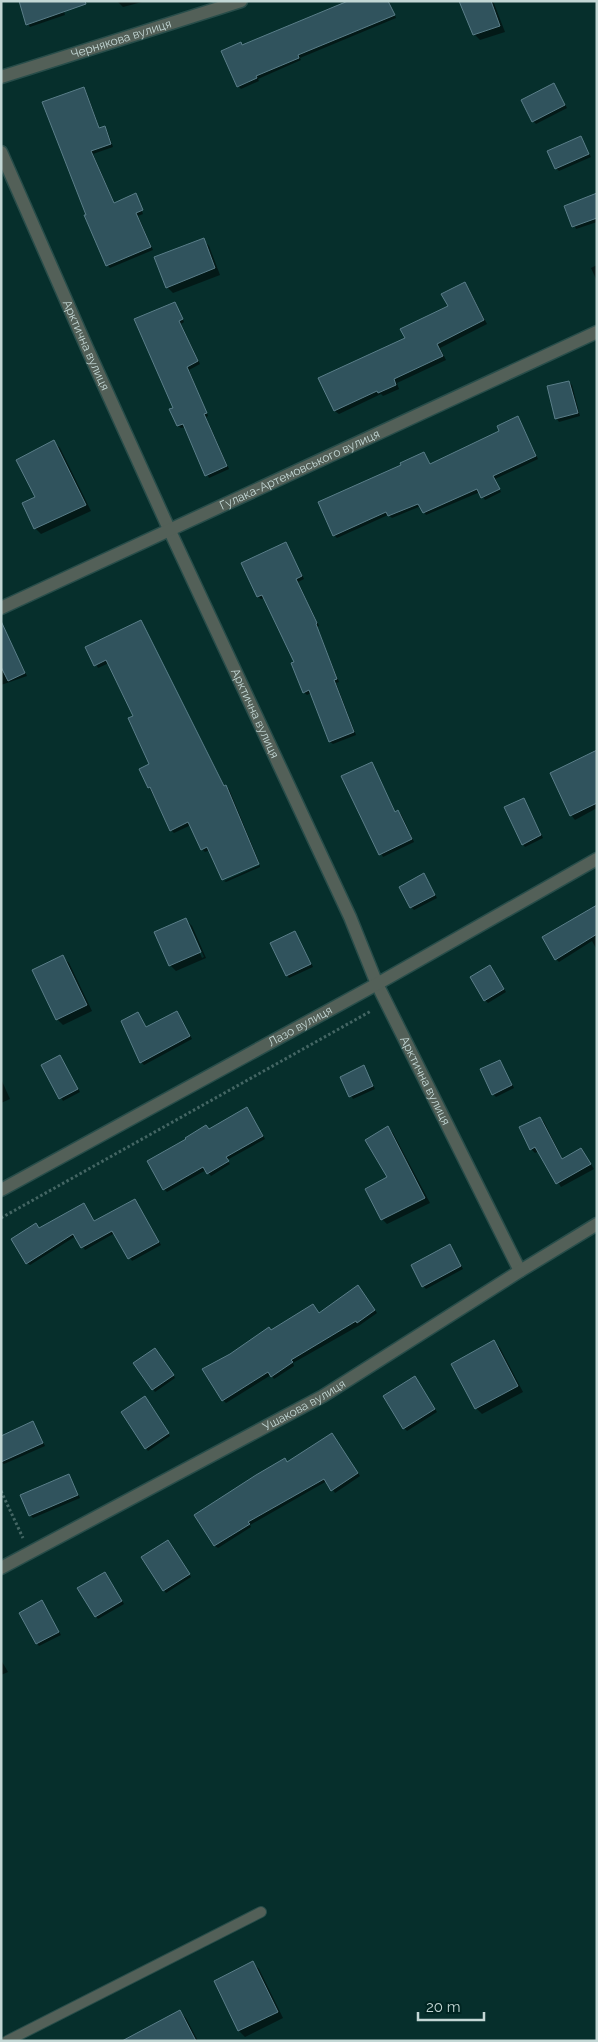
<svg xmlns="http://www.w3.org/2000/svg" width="598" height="2042" viewBox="0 0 598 2042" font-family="Raleway,sans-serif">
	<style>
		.shadow { fill: #0007; fill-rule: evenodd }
		.building { fill: #30535d; stroke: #5a7e89 }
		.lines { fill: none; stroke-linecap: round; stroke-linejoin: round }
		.service-casing { stroke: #284d4a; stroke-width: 12 }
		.minor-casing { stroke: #284d4a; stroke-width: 15 }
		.path { stroke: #446664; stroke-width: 3; stroke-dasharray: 2.5 2.5; stroke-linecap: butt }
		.service { stroke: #536058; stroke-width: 10 }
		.minor { stroke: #536058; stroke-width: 12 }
		.labels { text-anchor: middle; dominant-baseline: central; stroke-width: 4; stroke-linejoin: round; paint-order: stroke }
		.street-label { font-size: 12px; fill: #c3d7d5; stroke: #002522 }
	</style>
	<rect width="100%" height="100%" fill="#062f2c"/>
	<!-- shadow -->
	<g class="shadow">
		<path d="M61 1 65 15 30 27 28 24Z"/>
		<path d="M117 1H142V2L123 7Z"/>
		<path d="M348 1H389L396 18 300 58 301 60 258 79 259 81 241 89 238 86 243 46Z"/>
		<path d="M461 1H493L505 32 480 40 474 34Z"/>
		<path d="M556 88 567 108 536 124 533 121Z"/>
		<path d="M84 89 86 91 100 129 104 127 107 130 113 147 93 154 115 204 136 196 143 214 138 216 153 250 110 268 107 265 87 215Z"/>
		<path d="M580 137 591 157 559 171 556 168Z"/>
		<path d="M597 195V222L576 229 566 206Z"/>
		<path d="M203 240 209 246 220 275 173 293 167 287Z"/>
		<path d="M597 265V281L591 268Z"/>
		<path d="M465 284 468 287 487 324 440 348 446 360 397 383 399 389 383 396 381 394 339 414 335 411 320 379 407 339 449 307Z"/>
		<path d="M175 304 184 322 181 324 200 364 189 370 208 416 206 417 229 469 209 478 185 427 181 428 178 426 171 410 175 408Z"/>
		<path d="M569 382 572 385 580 416 559 422 557 419 548 387Z"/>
		<path d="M518 418 538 459 495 479 501 492 485 500 480 492 426 515 421 506 392 518 388 515 337 538 334 535 403 466 424 453 431 465 501 432Z"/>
		<path d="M54 442 60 448 91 511 41 534 35 528 36 498Z"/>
		<path d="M286 544 304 579 298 582 319 626 317 627 339 682 336 683 356 735 333 744 330 742 311 693 307 695 304 692 296 662 265 598 261 599 258 597 243 564Z"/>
		<path d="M141 622 225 787 229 789 259 862 223 879 210 850 205 852 202 849 191 825 174 833 171 830 149 787 151 765 135 716 109 663 98 668 87 647Z"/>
		<path d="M12 647 27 676 1 685V653Z"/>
		<path d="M597 749V808L575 820 571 815 592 752Z"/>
		<path d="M372 764 396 813 398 812 401 814 414 842 383 857 343 777Z"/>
		<path d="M524 799 543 838 525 847 523 844Z"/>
		<path d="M260 865V867L226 882 224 881Z"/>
		<path d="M426 878 437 898 414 910 411 907Z"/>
		<path d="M597 906V950L592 941 559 962 556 959Z"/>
		<path d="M186 920 192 926 206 958 176 971 170 965ZM188 925H190L204 957 202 958Z"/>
		<path d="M295 932 313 967 289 978 287 975Z"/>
		<path d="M63 957 69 963 92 1011 63 1025 57 1019Z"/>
		<path d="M492 970 506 992 488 1003 485 1000Z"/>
		<path d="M177 1012 192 1039 144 1065 141 1062 138 1013 147 1028Z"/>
		<path d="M60 1057 80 1092 63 1101 43 1066Z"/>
		<path d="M500 1061 514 1088 496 1097 493 1094Z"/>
		<path d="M363 1067 375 1089 353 1099 341 1077Z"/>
		<path d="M1 1079 10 1099 1 1103Z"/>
		<path d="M247 1109 265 1139 227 1160 230 1164 211 1176 206 1170 167 1192 164 1189 209 1130Z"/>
		<path d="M539 1118 544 1122 563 1160 581 1149 594 1169 561 1187 539 1151 535 1153 531 1149Z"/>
		<path d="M388 1128 393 1133 430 1203 387 1224 382 1219 389 1178Z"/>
		<path d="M135 1200 161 1245 132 1261 115 1233 85 1250 76 1236 30 1265 27 1263 83 1204 95 1222Z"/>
		<path d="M450 1245 463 1269 426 1289 423 1286Z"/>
		<path d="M361 1290 377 1313 360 1325 293 1363 294 1366 274 1379 271 1375 226 1403 223 1400 271 1331 319 1314Z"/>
		<path d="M494 1342 500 1348 523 1392 482 1414 476 1408Z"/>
		<path d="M158 1352 175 1378 155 1392 153 1389Z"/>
		<path d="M417 1380 437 1412 407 1431 404 1428Z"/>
		<path d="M148 1401 170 1436 148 1451 146 1448Z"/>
		<path d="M33 1423 45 1446 4 1464 1 1462Z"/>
		<path d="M334 1437 360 1476 335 1493 327 1481 250 1525 251 1527 218 1548 215 1546 196 1516Z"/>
		<path d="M68 1475 80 1498 33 1518 30 1515Z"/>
		<path d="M170 1544 191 1577 166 1593 164 1590Z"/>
		<path d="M105 1573 124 1604 98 1619 96 1616Z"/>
		<path d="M42 1602 61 1635 39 1646 37 1643Z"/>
		<path d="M1 1660 8 1672 1 1675Z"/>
		<path d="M253 1963 259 1969 283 2018 245 2037 239 2031 215 1981Z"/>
		<path d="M180 2012 186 2018 198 2041H128Z"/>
	</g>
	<!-- building -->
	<g class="building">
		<path d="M19 1H85L86 4 26 25Z"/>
		<path d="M348 1H388L395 15 298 55 299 58 256 76 257 78 237 87 221 51 241 42 242 45Z"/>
		<path d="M459 1H491L500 26 473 35Z"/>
		<path d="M554 83 565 105 532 122 521 100Z"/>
		<path d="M84 87 99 128 105 126 111 144 91 151 114 203 136 193 143 210 136 213 151 247 106 266 84 215H86L42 102Z"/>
		<path d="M581 136 589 154 555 169 547 151Z"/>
		<path d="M597 193V218L572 227 564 206Z"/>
		<path d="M204 238 215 268 166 288 154 257Z"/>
		<path d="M465 282 484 320 437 344 443 356 394 379 396 385 378 393 377 391 334 411 318 378 405 338 400 329 448 306 441 294Z"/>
		<path d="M175 302 183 319 179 321 198 361 187 367 207 413 204 414 227 466 205 476 183 424 177 426 169 409 173 408 134 319Z"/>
		<path d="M569 381 578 413 555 419 547 386Z"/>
		<path d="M518 416 536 456 493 476 500 489 481 498 477 489 423 513 418 504 388 516 386 512 333 536 318 502 401 465 400 463 424 452 430 464 499 431 497 426Z"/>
		<path d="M54 440 86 505 34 529 22 503 35 497 16 460Z"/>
		<path d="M286 542 302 576 296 579 317 623 316 624 337 679 334 680 354 732 329 742 309 690 303 693 291 663 294 662 262 595 257 597 241 563Z"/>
		<path d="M141 620 224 786 226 785 259 864 222 880 207 847 201 850 188 822 170 831 150 787 148 788 139 769 149 764 128 718 133 716 106 660 94 666 85 647Z"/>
		<path d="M1 621 25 673 8 681 1 667Z"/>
		<path d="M597 750V803L570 816 550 773Z"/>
		<path d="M372 762 395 812 398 810 412 839 379 855 341 776Z"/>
		<path d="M524 798 541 835 522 845 504 807Z"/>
		<path d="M424 873 435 895 410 908 399 887Z"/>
		<path d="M597 905V934L555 960 542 937Z"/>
		<path d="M186 918 201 952 169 966 154 932Z"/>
		<path d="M295 931 311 964 286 976 270 943Z"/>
		<path d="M63 955 87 1005 56 1020 32 970Z"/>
		<path d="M490 965 504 989 484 1001 470 977Z"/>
		<path d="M177 1011 190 1036 140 1063 121 1021 138 1012 146 1027Z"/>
		<path d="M60 1055 78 1089 59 1099 41 1065Z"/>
		<path d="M500 1060 512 1085 492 1095 480 1069Z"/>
		<path d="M364 1065 373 1086 349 1097 340 1077Z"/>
		<path d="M247 1107 263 1136 226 1157 229 1161 207 1174 203 1167 163 1190 147 1161 186 1139 185 1138 206 1125 209 1129Z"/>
		<path d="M540 1117 562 1159 581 1148 591 1164 556 1184 535 1147 530 1150 519 1127Z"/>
		<path d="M388 1126 425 1198 381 1220 365 1189 387 1177 365 1140Z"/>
		<path d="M135 1199 159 1242 128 1259 112 1231 81 1248 73 1234 26 1264 11 1239 36 1223 39 1228 84 1203 94 1221Z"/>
		<path d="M450 1244 461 1266 422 1287 411 1265Z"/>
		<path d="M358 1285 375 1310 357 1323 356 1321 291 1360 293 1362 271 1377 268 1372 222 1401 202 1369 230 1354 269 1327 271 1330 313 1304 319 1313Z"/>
		<path d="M494 1340 518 1386 475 1409 451 1364Z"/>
		<path d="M155 1348 174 1375 152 1390 133 1363Z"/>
		<path d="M415 1376 435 1409 403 1429 383 1396Z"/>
		<path d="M145 1396 169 1433 145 1449 121 1412Z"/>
		<path d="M33 1421 43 1443 1 1462V1436Z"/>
		<path d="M332 1433 358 1473 331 1491 324 1479 248 1522 250 1524 214 1546 194 1515 256 1475 285 1458 287 1462Z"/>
		<path d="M69 1474 78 1495 29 1516 20 1495Z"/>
		<path d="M168 1540 190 1574 163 1591 141 1557Z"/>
		<path d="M105 1572 122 1601 95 1617 77 1588Z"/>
		<path d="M42 1600 59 1632 36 1644 19 1613Z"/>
		<path d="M253 1961 278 2012 238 2031 214 1981Z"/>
		<path d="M180 2010 196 2041H122Z"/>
	</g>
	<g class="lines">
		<!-- service casing -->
		<g class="service-casing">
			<path id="service" d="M7 2041 261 1912"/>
		</g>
		<!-- minor casing -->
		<g class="minor-casing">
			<g id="minor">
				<path id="s1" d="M1 77 241 1"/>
				<path id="s2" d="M1 152 87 348 169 529 350 917 377 984 520 1271"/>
				<path id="s3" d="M1 608 597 332"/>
				<path id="s4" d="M1 1190 377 984 597 859"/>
				<path id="s5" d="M1 1568 323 1396 520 1271 597 1224"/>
			</g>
		</g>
		<!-- path -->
		<g class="path">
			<path d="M1 1218 371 1011"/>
			<path d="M1 1491 23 1538"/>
		</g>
		<!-- service -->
		<use href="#service" class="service"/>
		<!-- minor -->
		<use href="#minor" class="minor"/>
	</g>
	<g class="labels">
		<!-- street labels -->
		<g class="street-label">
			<text stroke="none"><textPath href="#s1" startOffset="126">Чернякова вулиця</textPath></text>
			<text stroke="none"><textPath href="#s2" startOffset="211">Арктична вулиця</textPath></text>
			<text stroke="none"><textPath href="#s3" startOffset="329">Гулака-Артемовського вулиця</textPath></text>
			<text stroke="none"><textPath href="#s2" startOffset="616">Арктична вулиця</textPath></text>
			<text stroke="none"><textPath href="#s4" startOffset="341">Лазо вулиця</textPath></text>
			<text stroke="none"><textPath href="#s2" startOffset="1021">Арктична вулиця</textPath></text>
			<text stroke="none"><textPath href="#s5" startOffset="344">Ушакова вулиця</textPath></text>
		</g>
	</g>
	<!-- border -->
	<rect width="598" height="2042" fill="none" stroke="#c3d7d5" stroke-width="5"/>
	<!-- scale -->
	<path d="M418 2012v8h66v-8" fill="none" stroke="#c3d7d5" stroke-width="2.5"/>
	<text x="426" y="2012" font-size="15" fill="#c3d7d5" stroke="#002522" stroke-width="4" paint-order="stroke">20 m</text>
</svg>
